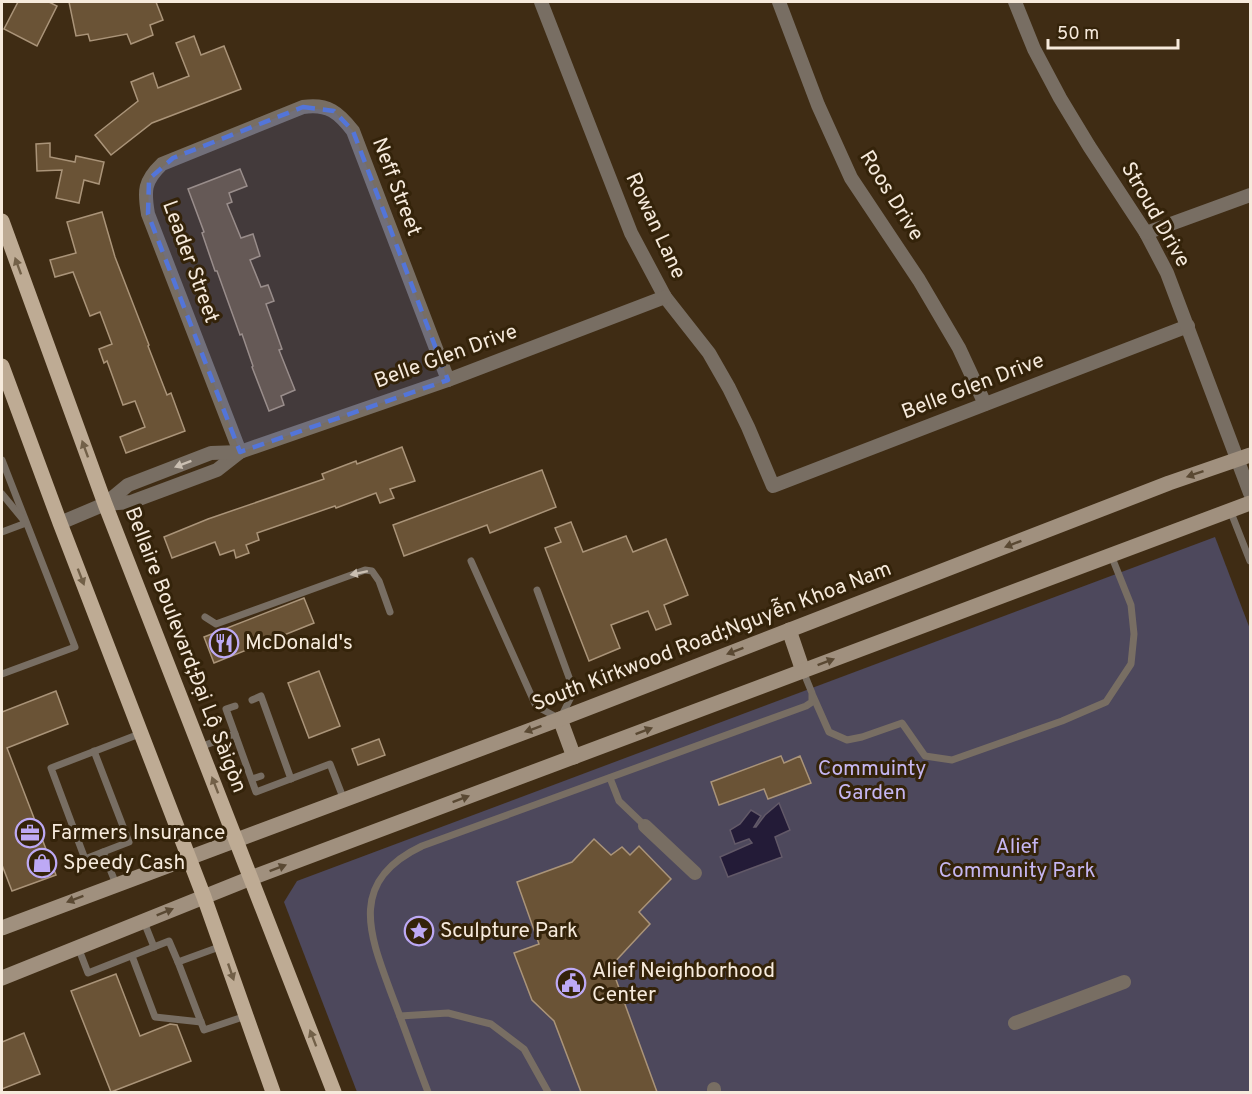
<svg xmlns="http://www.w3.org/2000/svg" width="1252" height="1094" viewBox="0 0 1252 1094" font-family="Overpass,sans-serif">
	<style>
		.green { fill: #4d485c }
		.water { fill: #231b37; stroke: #625968; stroke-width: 1.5 }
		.building { fill: #6a5336; stroke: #aa9479; stroke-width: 1.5 }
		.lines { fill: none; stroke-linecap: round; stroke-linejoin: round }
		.lane { stroke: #786e63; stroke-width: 7 }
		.street { stroke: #786e63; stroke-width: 14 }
		.secondary { stroke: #a0907e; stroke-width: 15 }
		.primary { stroke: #beab94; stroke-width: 15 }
		.oneway { fill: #726048 }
		.oneway2 { fill: #cabfb2 }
		.oneway3 { fill: #5a4933 }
		.marked { fill: #5375d9; fill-opacity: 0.2; stroke: #5375d9; stroke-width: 4.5; stroke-dasharray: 12 8; stroke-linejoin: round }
		.labels { text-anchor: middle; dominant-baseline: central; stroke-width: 6; stroke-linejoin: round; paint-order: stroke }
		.street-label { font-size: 21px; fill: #f6eadc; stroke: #34230a }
		.poi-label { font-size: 21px; fill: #f6eadc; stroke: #34230a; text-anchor: start }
		.park-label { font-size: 21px; fill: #c5b6f1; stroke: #34230a }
	</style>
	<rect width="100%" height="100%" fill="#3f2c14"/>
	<!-- green -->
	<path class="green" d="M1215 537 1250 629V1092H357L284 902 297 881Z"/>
	<!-- water -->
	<path class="water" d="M779 803 790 830 775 837 782 857 728 877 720 857 752 843 749 839 735 844 730 830 740 824 751 810 761 816 754 827H756L765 815Z"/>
	<!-- building -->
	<g class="building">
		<path d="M18 2H49L57 6 37 46 4 29Z"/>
		<path d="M69 2H156L163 20 150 25 153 35 131 44 127 34 90 41 88 34 76 36Z"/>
		<path d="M194 36 201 55 224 46 241 89 152 123 111 155 95 135 138 101 131 82 153 73 158 88 189 76 176 43Z"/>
		<path d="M50 143V157L75 162 76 156 104 162 99 184 84 180 79 203 56 198 62 170 37 171 36 144Z"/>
		<path d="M240 169 247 186 229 193 232 202 227 204 241 238 253 234 260 256 250 260 261 287 268 285 274 301 266 304 282 349 279 350 295 390 281 396 284 405 269 411 252 367 253 366 242 334 240 335 217 271H215L202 233 204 232 188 189Z"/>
		<path d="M102 212 115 257 149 345 148 346 167 395 171 393 185 431 126 453 120 437 145 427 135 401 123 405 107 361 104 363 99 349 112 344 100 312 90 316 73 272 55 277 50 260 76 253 67 222Z"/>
		<path d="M402 447 415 481 390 489 394 498 380 503 376 493 336 508 335 506 257 533 259 540 246 545 249 553 236 558 234 550 220 555 215 542 172 558 164 537 208 519 324 479 322 474 356 461 357 464Z"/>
		<path d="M542 470 556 507 490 533 487 525 404 556 393 525Z"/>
		<path d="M571 522 583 552 626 536 633 552 666 539 688 595 664 605 671 624 656 630 648 611 611 625 620 648 589 661 545 548 561 542 555 528Z"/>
		<path d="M304 598 314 623 214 663 204 637Z"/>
		<path d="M319 671 340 726 309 738 288 683Z"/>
		<path d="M56 691 68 724 7 748 56 875 12 891 2 865V712Z"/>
		<path d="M379 739 385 755 358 765 352 749Z"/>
		<path d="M781 756 784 763 800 756 811 783 768 799 764 789 719 805 711 782Z"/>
		<path d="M594 839 611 855 622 847 630 855 639 846 671 879 639 912 650 924 611 966 657 1092H581L554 1021 532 1000 514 953 539 944 517 882 572 862Z"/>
		<path d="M116 974 140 1036 170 1024 177 1025 191 1061 111 1092 71 991Z"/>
		<path d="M24 1033 40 1074 2 1089V1042Z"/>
	</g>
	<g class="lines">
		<!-- lane -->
		<g class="lane">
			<path d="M2 460 75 647 2 674"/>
			<path d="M2 494 26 523 2 532"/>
			<path d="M1230 510 1250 561"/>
			<path d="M471 561 536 706 560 719 574 691 537 590"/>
			<path d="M205 617 216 624 365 570 372 571 379 581 390 612"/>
			<path d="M813 696 829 732 847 740 862 737 902 723 925 756 952 760 1062 721 1106 702 1131 664 1134 634 1131 605 1111 555"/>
			<path d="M252 700 261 696 291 779"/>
			<path d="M235 706 226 709 235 734"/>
			<path d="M200 747 235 734 256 792 330 764 344 800"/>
			<path d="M94 751 129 842 103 852"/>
			<path d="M610 778 619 801 642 823"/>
			<path d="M252 779 261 776"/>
			<path d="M116 884 103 852 85 859 51 768 142 733"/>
			<path d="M144 922 154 947"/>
			<path d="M222 946 178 962 204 1030 246 1016"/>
			<path d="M78 947 88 973 169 941 178 962"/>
			<path d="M132 956 155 1017 201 1022"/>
			<path d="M400 1016 448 1013 491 1024 524 1049 548 1092"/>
			<path d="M428 1092C416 1061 405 1029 393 998 370 936 346 882 422 846L806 706 812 702V693L803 671"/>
		</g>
		<!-- street -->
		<g class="street">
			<path d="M541 2 631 233 665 297 709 353 729 388 748 427 773 486 1188 326"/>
			<path d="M779 2 818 105 851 178 919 280 959 348 985 404"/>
			<path d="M1015 2 1034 49 1060 98 1089 146 1146 233 1167 273 1250 493"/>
			<path d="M1146 233 1250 195"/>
			<path d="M240 452 148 214C144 191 144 181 162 164L303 107C328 103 339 113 353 131L448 380"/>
			<path d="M105 504 131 502 217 470 240 452"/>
			<path d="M60 523 105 504 128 485 211 453 240 452 448 380 665 297"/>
			<path d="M645 826 695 873"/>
			<path d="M1015 1023 1124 982"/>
			<path d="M714 1092V1089"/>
		</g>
		<!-- secondary -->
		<g class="secondary">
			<path d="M789 630 803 671"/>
			<path d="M560 719 574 757"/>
			<path d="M2 928 560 719 1169 483 1250 455"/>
			<path d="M2 978 251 878 1250 503"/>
		</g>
		<!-- primary -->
		<g class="primary">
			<path d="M2 221 105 504 334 1092"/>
			<path d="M2 366 60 523 204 897 273 1092"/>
		</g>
	</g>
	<!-- one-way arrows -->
	<defs><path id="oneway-solid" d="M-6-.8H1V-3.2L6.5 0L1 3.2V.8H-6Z" transform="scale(1.5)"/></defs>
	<g class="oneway">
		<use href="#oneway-solid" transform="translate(18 266) rotate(-110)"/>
		<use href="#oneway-solid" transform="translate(85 449) rotate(-110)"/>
		<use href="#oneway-solid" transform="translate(81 577) rotate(69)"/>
		<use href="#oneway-solid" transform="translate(215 785) rotate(-111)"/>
		<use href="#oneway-solid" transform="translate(231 972) rotate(71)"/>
		<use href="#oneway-solid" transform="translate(313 1038) rotate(-111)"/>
	</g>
	<g class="oneway2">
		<use href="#oneway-solid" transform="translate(183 464) rotate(159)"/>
		<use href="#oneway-solid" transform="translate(359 573) rotate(168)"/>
	</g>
	<g class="oneway3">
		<use href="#oneway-solid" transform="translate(1195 474) rotate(161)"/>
		<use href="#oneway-solid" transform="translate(1013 544) rotate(159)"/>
		<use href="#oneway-solid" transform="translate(735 651) rotate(159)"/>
		<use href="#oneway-solid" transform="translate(826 662) rotate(-21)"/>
		<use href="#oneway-solid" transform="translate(533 729) rotate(160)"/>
		<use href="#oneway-solid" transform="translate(644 731) rotate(-21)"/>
		<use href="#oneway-solid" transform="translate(461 799) rotate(-21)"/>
		<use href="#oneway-solid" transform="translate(278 868) rotate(-21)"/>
		<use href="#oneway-solid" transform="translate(75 899) rotate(159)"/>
		<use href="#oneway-solid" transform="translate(165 912) rotate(-22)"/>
	</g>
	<!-- marked area -->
	<path class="marked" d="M303 107 334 111 353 131 448 380 240 452 148 214 149 179 173 158Z"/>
	<!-- icons -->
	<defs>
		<g id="restaurant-ring" transform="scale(1.5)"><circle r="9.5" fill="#34230a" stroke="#bda9f5" stroke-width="1.5"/><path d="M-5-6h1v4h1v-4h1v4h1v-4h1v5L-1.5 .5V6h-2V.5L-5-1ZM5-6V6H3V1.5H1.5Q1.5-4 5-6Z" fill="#bda9f5"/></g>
		<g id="office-ring" transform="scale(1.5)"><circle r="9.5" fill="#34230a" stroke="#bda9f5" stroke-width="1.5"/><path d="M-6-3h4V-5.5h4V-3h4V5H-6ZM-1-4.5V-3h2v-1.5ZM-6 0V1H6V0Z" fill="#bda9f5"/></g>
		<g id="shop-ring" transform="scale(1.5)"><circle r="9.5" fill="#34230a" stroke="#bda9f5" stroke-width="1.5"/><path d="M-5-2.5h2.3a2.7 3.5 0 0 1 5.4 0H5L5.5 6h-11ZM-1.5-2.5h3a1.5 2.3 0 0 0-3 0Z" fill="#bda9f5"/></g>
		<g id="sight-ring" transform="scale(1.5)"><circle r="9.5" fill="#34230a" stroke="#bda9f5" stroke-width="1.5"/><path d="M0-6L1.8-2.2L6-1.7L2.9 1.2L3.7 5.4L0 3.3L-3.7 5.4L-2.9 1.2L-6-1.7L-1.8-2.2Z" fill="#bda9f5"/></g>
		<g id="civic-ring" transform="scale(1.5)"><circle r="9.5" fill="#34230a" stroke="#bda9f5" stroke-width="1.5"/><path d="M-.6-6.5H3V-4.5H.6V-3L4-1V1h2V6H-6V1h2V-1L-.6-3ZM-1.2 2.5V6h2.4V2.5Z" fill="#bda9f5"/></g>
	</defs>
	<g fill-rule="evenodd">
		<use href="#restaurant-ring" x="224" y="643"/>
		<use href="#office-ring" x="30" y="833"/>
		<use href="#shop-ring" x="42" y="863"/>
		<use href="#sight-ring" x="419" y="931"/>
		<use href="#civic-ring" x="571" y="983"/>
	</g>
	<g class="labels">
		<!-- street labels -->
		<g class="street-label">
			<text transform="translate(396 187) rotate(69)">Neff Street</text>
			<text transform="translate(891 196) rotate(58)">Roos Drive</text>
			<text transform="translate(1155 215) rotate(60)">Stroud Drive</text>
			<text transform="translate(655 226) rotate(65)">Rowan Lane</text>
			<text transform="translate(190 262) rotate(70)">Leader Street</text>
			<text transform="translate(446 357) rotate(-20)">Belle Glen Drive</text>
			<text transform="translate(973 387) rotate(-21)">Belle Glen Drive</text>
			<text transform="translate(712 637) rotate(-21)">South Kirkwood Road;Nguyễn Khoa Nam</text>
			<text transform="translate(185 650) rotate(69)">Bellaire Boulevard;Đại Lộ Sàigòn</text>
		</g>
		<!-- poi labels -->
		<g class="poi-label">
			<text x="245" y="643">McDonald's</text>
			<text x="51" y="833">Farmers Insurance</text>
			<text x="63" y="863">Speedy Cash</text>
			<text x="440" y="931">Sculpture Park</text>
			<text x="592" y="971">Alief Neighborhood<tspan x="592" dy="24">Center</tspan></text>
		</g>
		<!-- park labels -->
		<g class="park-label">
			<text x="872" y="769">Commuinty<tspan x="872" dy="24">Garden</tspan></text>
			<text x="1017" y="847">Alief<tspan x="1017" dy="24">Community Park</tspan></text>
		</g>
	</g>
	<!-- border -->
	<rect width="1252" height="1094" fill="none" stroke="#f6eadc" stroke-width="6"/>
	<!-- scale -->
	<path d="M1048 39v9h130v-9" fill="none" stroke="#f6eadc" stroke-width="3"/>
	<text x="1057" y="39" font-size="18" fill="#f6eadc" stroke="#34230a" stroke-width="4.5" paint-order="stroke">50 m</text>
</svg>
